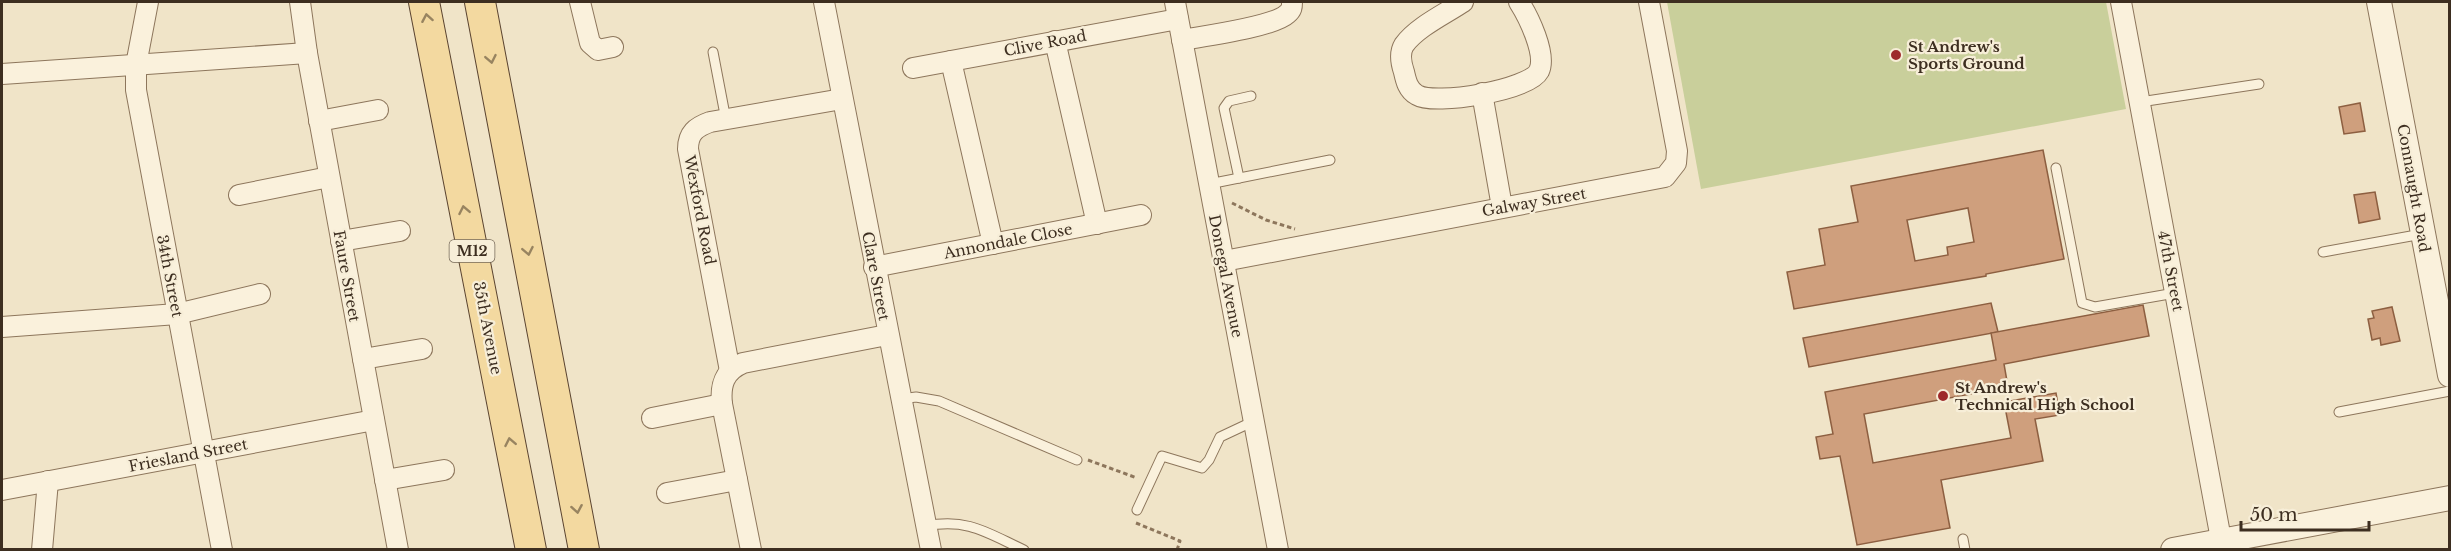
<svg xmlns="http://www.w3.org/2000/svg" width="2451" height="551" viewBox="0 0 2451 551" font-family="'Libre Baskerville',serif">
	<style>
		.green { fill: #c9cf9b }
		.building { fill: #cf9f7d; stroke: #8d5f41; stroke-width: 1.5; fill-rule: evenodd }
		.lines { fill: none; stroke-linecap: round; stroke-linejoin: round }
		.service-casing { stroke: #8d765c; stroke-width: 11 }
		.minor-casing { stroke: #8d765c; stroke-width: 22 }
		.tertiary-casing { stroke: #8d765c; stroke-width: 26 }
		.primary-casing { stroke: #5b4430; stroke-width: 32 }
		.path { stroke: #8d765c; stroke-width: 3; stroke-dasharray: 4.5 3; stroke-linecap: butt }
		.service { stroke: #faf1dc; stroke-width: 9 }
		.minor { stroke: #faf1dc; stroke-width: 20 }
		.tertiary { stroke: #faf1dc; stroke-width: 24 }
		.primary { stroke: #f3d9a0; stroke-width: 30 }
		.oneway { stroke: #988460 }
		.poi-dot { fill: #9e2a2b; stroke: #f7eed8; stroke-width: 2 }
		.labels { text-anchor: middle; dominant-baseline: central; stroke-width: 4.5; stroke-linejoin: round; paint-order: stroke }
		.shield { fill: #f7eed8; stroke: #756857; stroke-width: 1.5 }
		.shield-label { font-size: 14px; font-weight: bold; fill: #3d2e20 }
		.street-label { font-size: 15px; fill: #3d2e20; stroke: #f7eed8 }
		.poi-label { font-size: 15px; font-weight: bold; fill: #3d2e20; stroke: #f7eed8; text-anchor: start }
	</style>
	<rect width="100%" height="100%" fill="#f0e4c8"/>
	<!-- green -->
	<path class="green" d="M1667 2H2106L2126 109 1701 189Z"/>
	<!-- building -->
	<g class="building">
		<path d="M2360 103 2365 131 2344 134 2339 107Z"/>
		<path d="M2043 150 2064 259 1986 274V276L1794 309 1787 272 1825 265 1819 229 1858 222 1851 186ZM1968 208 1974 242 1947 247 1948 255 1915 261 1907 220Z"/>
		<path d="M2375 192 2380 219 2359 223 2354 195Z"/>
		<path d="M1991 303 1998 332 1809 367 1803 338Z"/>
		<path d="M2143 305 2149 336 2004 364 2008 387 1864 414 1873 463 2011 438 2004 402 2056 393 2060 415 2035 419 2043 461 1941 480 1950 528 1857 545 1840 456 1820 459 1816 437 1833 434 1825 392 1996 360 1991 333Z"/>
		<path d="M2392 307 2400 341 2381 345 2380 338 2372 340 2368 319 2374 318 2372 311Z"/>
	</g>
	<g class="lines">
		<!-- service casing -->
		<g class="service-casing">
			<g id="service">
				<path d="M713 52 726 120"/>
				<path d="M2140 102 2259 84"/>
				<path d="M2056 168 2082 303 2095 307 2175 293"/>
				<path d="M1239 178 1224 108 1229 101 1251 96"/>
				<path d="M1209 184 1330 160"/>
				<path d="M2323 252 2422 234"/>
				<path d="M901 399 916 397 939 401 1077 460"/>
				<path d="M2339 412 2450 391"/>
				<path d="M1137 510 1162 456 1202 468 1209 460 1220 437 1254 421"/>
				<path d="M926 526C968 518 987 533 1024 550"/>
				<path d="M1963 539 1965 550"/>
			</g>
		</g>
		<!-- minor casing -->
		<g class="minor-casing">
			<g id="minor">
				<path d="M148 2 136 65V90L222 550"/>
				<path d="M300 2 307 53 398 550"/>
				<path d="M580 2 590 43 598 50 613 47"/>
				<path d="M824 2 931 550"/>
				<path d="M1175 2 1278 550"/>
				<path d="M1463 2C1445 14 1417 27 1404 45 1399 53 1401 63 1404 72 1406 81 1408 90 1417 95 1435 106 1529 90 1539 71 1547 54 1528 16 1519 2"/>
				<path d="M2121 2 2223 550"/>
				<path d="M1182 40C1204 36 1273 27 1287 14 1292 10 1292 7 1292 2"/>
				<path d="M1055 41 1097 224"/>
				<path d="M951 61 993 244"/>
				<path d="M913 68 1178 19"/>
				<path d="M2 74 307 53"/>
				<path d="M1482 93 1502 207"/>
				<path d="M319 121 378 110"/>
				<path d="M239 195 329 177"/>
				<path d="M341 241 400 231"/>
				<path d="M1224 261 1665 177 1676 163 1677 151 1649 2"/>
				<path d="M874 267 1141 215"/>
				<path d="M2 327 177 314 260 294"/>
				<path d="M363 359 422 349"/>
				<path d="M730 371 688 149C688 133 696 127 710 122L842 99"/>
				<path d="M652 418 722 404"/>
				<path d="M385 480 444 470"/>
				<path d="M2 490 374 420"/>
				<path d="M667 493 737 480"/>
				<path d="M42 550 48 481"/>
				<path d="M751 550 722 404C720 385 724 371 743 363L887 335"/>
			</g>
		</g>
		<!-- tertiary casing -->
		<g class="tertiary-casing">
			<g id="tertiary">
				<path d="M2379 2 2450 375"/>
				<path d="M2173 550 2450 498"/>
			</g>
		</g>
		<!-- primary casing -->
		<g class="primary-casing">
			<g id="primary">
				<path d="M424 2 531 550"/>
				<path d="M480 2 584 550"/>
			</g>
		</g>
		<!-- path -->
		<g class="path">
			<path d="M1232 203 1266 220 1295 229"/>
			<path d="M1088 460 1137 478"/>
			<path d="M1136 523 1180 541 1177 550"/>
		</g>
		<!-- service -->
		<use href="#service" class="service"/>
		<!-- minor -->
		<use href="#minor" class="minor"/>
		<!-- tertiary -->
		<use href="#tertiary" class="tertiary"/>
		<!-- primary -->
		<use href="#primary" class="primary"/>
	</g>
	<!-- one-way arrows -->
	<defs><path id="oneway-chevron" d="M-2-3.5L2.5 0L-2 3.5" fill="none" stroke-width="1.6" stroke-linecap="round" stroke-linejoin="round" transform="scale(1.5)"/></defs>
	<g class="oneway">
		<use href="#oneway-chevron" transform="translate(427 18) rotate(-100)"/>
		<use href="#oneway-chevron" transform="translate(491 59) rotate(79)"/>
		<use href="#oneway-chevron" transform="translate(464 210) rotate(-101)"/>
		<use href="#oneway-chevron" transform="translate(528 251) rotate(79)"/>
		<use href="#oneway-chevron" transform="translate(510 442) rotate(-101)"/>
		<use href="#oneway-chevron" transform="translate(577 509) rotate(80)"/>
	</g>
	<!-- markers -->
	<g class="poi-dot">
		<circle cx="1896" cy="55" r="6"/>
		<circle cx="1943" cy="396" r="6"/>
	</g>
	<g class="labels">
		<!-- shield labels -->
		<rect class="shield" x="449.5" y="240" width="45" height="22" rx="4.5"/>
		<g class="shield-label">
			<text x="472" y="251">M12</text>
		</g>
		<!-- street labels -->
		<g class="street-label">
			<text transform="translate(1045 43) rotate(-11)">Clive Road</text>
			<text transform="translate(2414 188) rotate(80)">Connaught Road</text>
			<text transform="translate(1534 202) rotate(-10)">Galway Street</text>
			<text transform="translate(700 210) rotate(79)">Wexford Road</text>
			<text transform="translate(1008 241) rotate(-11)">Annondale Close</text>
			<text transform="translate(2171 271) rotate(79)">47th Street</text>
			<text transform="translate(170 276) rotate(79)">34th Street</text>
			<text transform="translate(347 276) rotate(80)">Faure Street</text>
			<text transform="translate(876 276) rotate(79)">Clare Street</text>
			<text transform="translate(1226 276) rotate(79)">Donegal Avenue</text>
			<text transform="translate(488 328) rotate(79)">35th Avenue</text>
			<text transform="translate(188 455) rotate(-11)">Friesland Street</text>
		</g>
		<!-- poi labels -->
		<g class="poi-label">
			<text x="1908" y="46">St Andrew's<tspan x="1908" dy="17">Sports Ground</tspan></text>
			<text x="1955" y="387">St Andrew's<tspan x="1955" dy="17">Technical High School</tspan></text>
		</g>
	</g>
	<!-- border -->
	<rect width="2451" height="551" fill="none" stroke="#3d2e20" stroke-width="6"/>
	<!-- scale -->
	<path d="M2241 521v9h128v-9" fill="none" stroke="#3d2e20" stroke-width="3"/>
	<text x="2250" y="521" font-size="18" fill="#3d2e20" stroke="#f7eed8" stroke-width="4.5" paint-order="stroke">50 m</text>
</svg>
